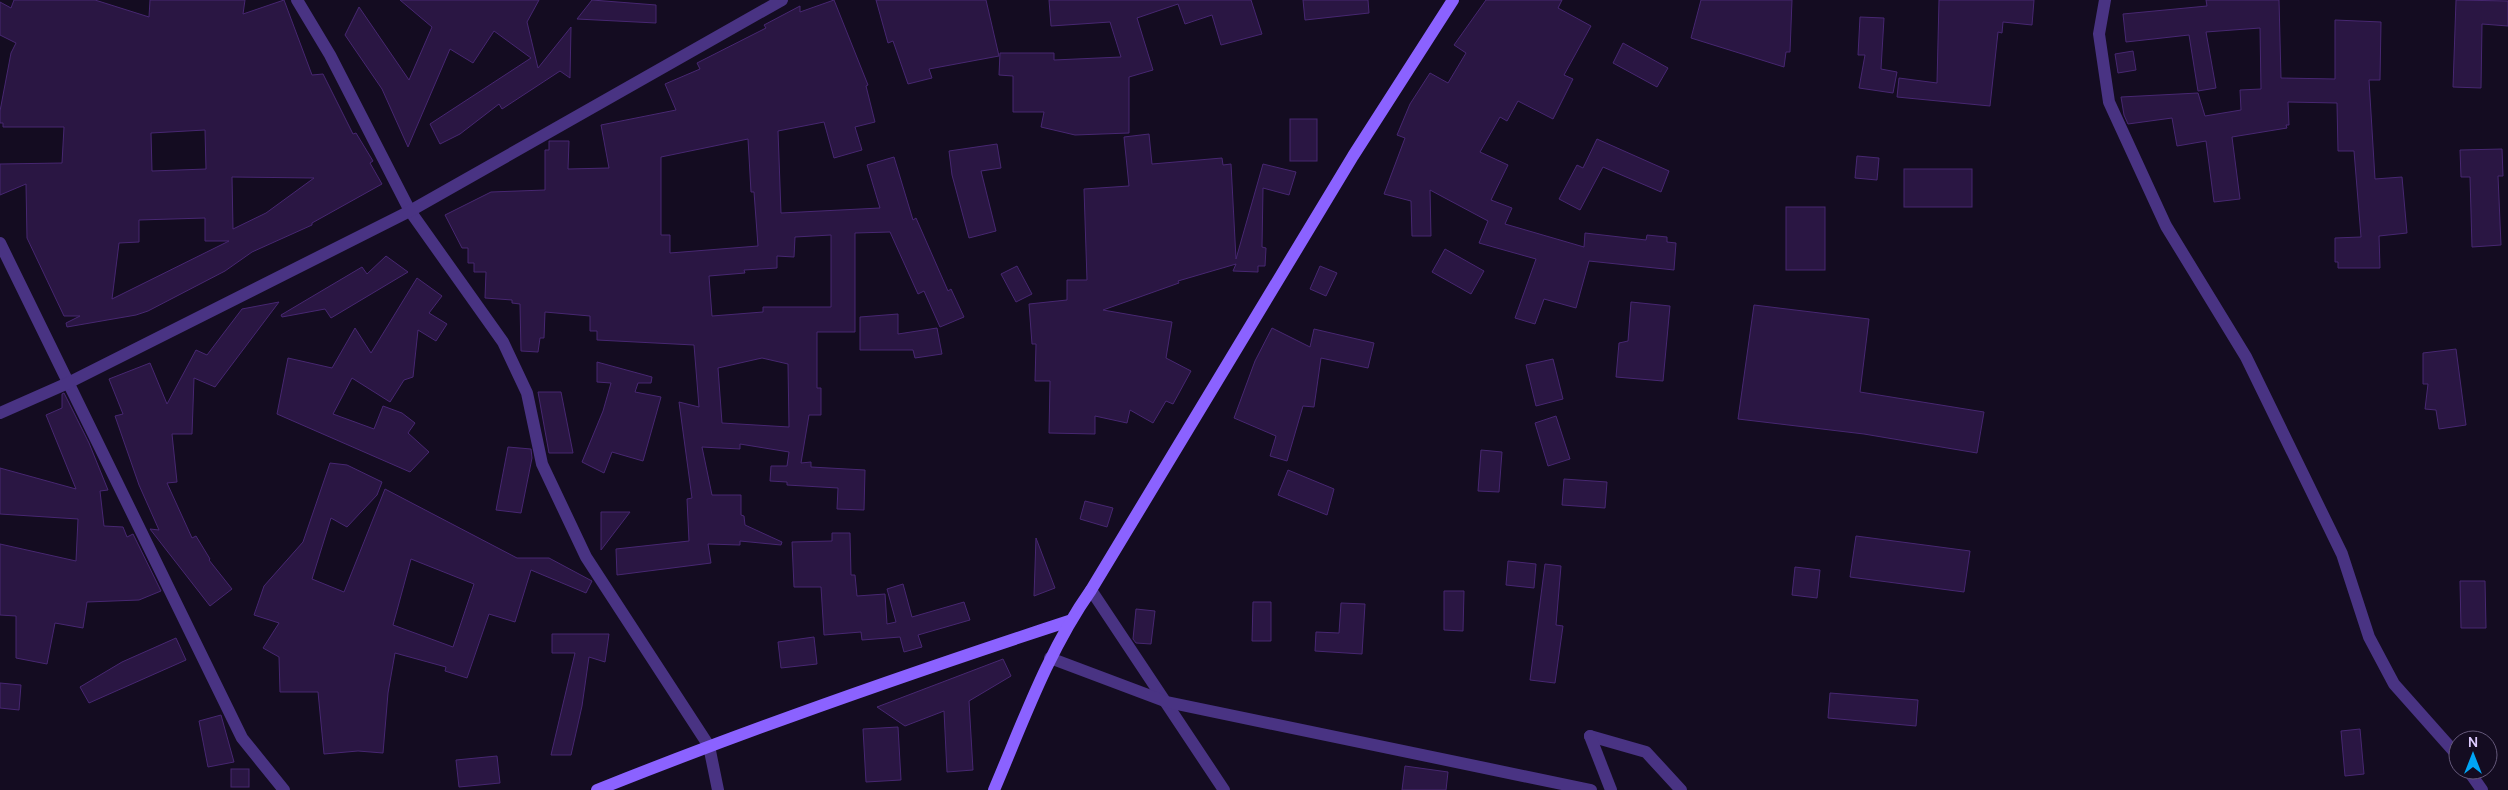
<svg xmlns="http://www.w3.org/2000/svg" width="2508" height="790" viewBox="0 0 2508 790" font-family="Manrope,sans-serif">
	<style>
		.building { fill: #2a1643; stroke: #472771; fill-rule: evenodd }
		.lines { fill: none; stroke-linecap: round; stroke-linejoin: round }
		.street { stroke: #493383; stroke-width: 12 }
		.secondary { stroke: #8b62ff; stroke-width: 12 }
	</style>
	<rect width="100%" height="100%" fill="#140c21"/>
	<!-- building -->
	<g class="building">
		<path d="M14 0H95L149 17 150 0H245L243 14 284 0 312 75 323 74 353 134 356 133 373 161 370 163 382 184 312 223V225L252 252 225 271 148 311 136 315 67 327 66 323 80 316H64L27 238 26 184 0 195V164L62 163 64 127H3V123H0V111L11 53 16 43 0 35V2L11 8ZM205 130 206 169 152 171 151 133ZM232 177 314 178 266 213 233 229ZM205 218V241H229L112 299 119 243 139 242V220Z"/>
		<path d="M400 0H539L527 22 538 68 571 27 570 78 560 71 502 109 499 104 460 134 440 144 430 124 531 58 494 31 473 63 450 49 408 147 382 89 345 35 359 7 409 80 432 27Z"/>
		<path d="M592 0 656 5V23L577 19Z"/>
		<path d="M834 0 868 85 866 86 875 122 855 127 862 150 834 158 824 122 778 131 781 213 880 208 867 165 894 157 913 220 916 218 948 291 951 289 964 317 940 327 924 291 918 294 890 232 855 233V332H817V388H821V415H809L801 463 811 462V467L865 470 864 510 837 509 838 488 787 485V482L770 481 771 466H787L789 452 740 444V449L702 447 712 495H741V515L744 516 745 525 782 542 781 545 740 541V545L708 544 711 563 617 575 616 549 689 541 687 499 692 498 679 402 699 407 694 345 597 340V331H590V316L545 312 544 338H540L538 352 521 351 520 304 512 303V300L485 298 486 272H474V263H468V248H462L445 215 491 192 545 190V150H549V141H569L568 169 609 168 601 125 676 110 665 84 700 69 697 63 766 28 764 25 800 6V12ZM748 139 751 192H754L758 246 670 253V235H661V157ZM831 235V307H763V312L712 316 709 276 745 273 744 270 777 268V256L794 257 795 237ZM762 358 788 364 789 427 722 423 718 368Z"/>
		<path d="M876 0H986L999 56 929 69 932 78 908 84 893 41 888 43Z"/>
		<path d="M1049 0H1251L1262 34 1221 45 1212 15 1185 24 1178 4 1137 18 1153 70 1129 77V133L1075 135 1041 127 1044 112H1013V76L999 75 1000 53H1054V60L1121 57 1110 22 1051 26Z"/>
		<path d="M1303 0H1368L1369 13 1305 20Z"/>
		<path d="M1486 0H1562L1558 8 1591 26 1564 75 1573 79 1553 119 1518 101 1507 121 1500 117 1480 152 1508 165 1491 200 1512 208 1505 224 1584 247 1585 233 1646 240 1647 235 1667 237V242L1676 243 1674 270 1589 261 1576 308 1544 299 1535 324 1515 318 1536 259 1479 243 1488 221 1430 190 1431 236H1412L1411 201 1384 194 1405 138 1397 135 1410 104 1430 73 1448 83 1466 53 1454 45Z"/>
		<path d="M1701 0H1792L1790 52H1786L1784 67 1691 38Z"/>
		<path d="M1939 0H2034L2032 25 2003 22 2002 33 1998 32 1990 106 1897 97 1899 78 1937 83Z"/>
		<path d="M2206 0H2279L2281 78 2335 79V20L2381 22 2380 80H2369L2375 179 2402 177 2407 233 2379 236 2380 268H2338V262H2335V238L2361 237 2354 151H2338L2337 103 2288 102 2289 125H2286L2287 128 2232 137 2240 199 2214 202 2206 141 2177 146 2172 118 2128 124 2124 115 2121 97 2198 93 2205 116 2241 110 2240 90 2261 89 2260 28 2206 32 2216 88 2198 91 2189 35 2126 42 2123 14 2207 6Z"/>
		<path d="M2456 0 2508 1V26L2482 24 2481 88 2453 87Z"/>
		<path d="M1860 17 1884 18 1881 69 1897 72 1893 93 1859 88 1865 55H1858Z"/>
		<path d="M1623 43 1668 68 1657 87 1613 63Z"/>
		<path d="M2133 51 2136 70 2118 73 2115 54Z"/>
		<rect x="1290" y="119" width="27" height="42"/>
		<path d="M1149 134 1152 164 1222 158 1223 165 1231 164 1236 259 1263 164 1296 172 1289 195 1263 188 1262 247 1266 248 1265 266H1258V272L1233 271 1236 264 1178 281 1179 283 1103 310 1172 322 1166 358 1191 371 1173 404 1166 401 1153 423 1130 410 1127 423 1095 416V434L1049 433 1050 381H1035L1036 344H1032L1029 304 1067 300V280H1087L1084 189 1129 186 1124 137Z"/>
		<path d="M1597 139 1669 171 1661 192 1603 167 1580 210 1559 199 1577 165 1583 168Z"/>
		<path d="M997 144 1001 168 981 171 996 231 969 238 952 175 949 151Z"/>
		<path d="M2502 149 2503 176H2498L2501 245 2472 247 2470 177H2461L2460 150Z"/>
		<path d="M1857 156 1879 158 1877 180 1855 178Z"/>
		<rect x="1904" y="169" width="68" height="38"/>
		<rect x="1786" y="207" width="39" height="63"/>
		<path d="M1445 249 1484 271 1471 294 1432 272Z"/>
		<path d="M386 256 408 272 331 318 325 309 282 317 281 315 362 267 367 274Z"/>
		<path d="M1017 266 1032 294 1016 302 1001 274Z"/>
		<path d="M1320 266 1337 273 1326 296 1310 289Z"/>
		<path d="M417 278 442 296 429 313 447 324 436 341 418 330 413 377 404 380 390 402 352 378 333 414 374 429 383 406 402 413 415 423 408 433 429 452 410 472 277 414 288 358 332 368 355 328 371 353Z"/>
		<path d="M279 302 215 387 194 378 192 434H172L177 482 167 483 192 538 196 536 210 559 209 560 232 589 210 606 150 529 159 530 139 485 115 416 123 414 109 379 150 363 167 404 196 350 207 355 242 309Z"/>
		<path d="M1631 302 1670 306 1663 381 1616 377 1619 343 1628 341Z"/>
		<path d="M1754 305 1869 319 1860 392 1984 412 1977 453 1864 434 1738 419Z"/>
		<path d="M898 314V334L937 328 942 354 915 358 913 350H860V317Z"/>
		<path d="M1272 328 1310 347 1314 329 1374 343 1368 368 1321 358 1314 407 1303 406 1287 461 1270 456 1276 436 1234 418 1255 361Z"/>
		<path d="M2456 349 2466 425 2439 429 2436 410 2425 409 2428 384H2423V353Z"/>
		<path d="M1553 359 1563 399 1536 406 1526 365Z"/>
		<path d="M597 362 652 377 651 383H638L635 392 661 397 643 461 612 452 604 473 582 462 603 411 611 383 597 382Z"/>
		<path d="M538 392H561L573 453H549Z"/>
		<path d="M64 393 89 443 108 490 100 491 104 526 123 527 127 537 133 534 161 591 139 600 87 602 83 628 55 623 47 664 16 658V616L0 615V544L76 561 78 519 0 514V468L76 489 46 415 62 408V394Z"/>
		<path d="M1556 416 1570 459 1548 466 1535 423Z"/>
		<path d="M508 447 531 449 532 458 521 513 496 510Z"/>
		<path d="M1481 450 1502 452 1499 492 1478 491Z"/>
		<path d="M330 463 347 465 382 482 377 495 347 527 331 518 312 579 344 592 385 489 517 558H549L592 581 586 593 531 570 515 622 489 614 467 678 445 671 446 667 395 653 388 693 383 753 358 751 324 754 318 692H280L279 657 263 648 279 623 254 615 264 586 303 542ZM411 559 474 584 453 647 393 625Z"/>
		<path d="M1288 470 1334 489 1327 515 1278 495Z"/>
		<path d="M1564 479 1607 482 1605 508 1562 505Z"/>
		<path d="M1085 501 1113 508 1107 527 1080 519Z"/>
		<path d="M601 512H630L601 550Z"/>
		<path d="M832 533H850L851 575H855L857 596 885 594 887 624 896 622 887 589 903 584 912 617 964 602 970 620 918 635 922 647 904 652 900 637 862 640 861 632 824 635 821 587H794L792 542 832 541Z"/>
		<path d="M1856 536 1970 551 1964 592 1850 577Z"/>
		<path d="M1036 538 1055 588 1034 596Z"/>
		<path d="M1508 561 1536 564 1534 588 1506 585Z"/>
		<path d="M1545 564 1561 566 1556 625 1563 626 1555 683 1530 680Z"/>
		<path d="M1795 567 1820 570 1817 598 1792 595Z"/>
		<path d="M2460 581H2485L2486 628H2461Z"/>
		<path d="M1444 591H1464L1463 631 1444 630Z"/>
		<path d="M1253 602H1271V641H1252Z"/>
		<path d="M1341 603 1365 604 1362 654 1315 651 1316 632 1339 633Z"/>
		<path d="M1136 609 1155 611 1151 644 1136 643 1133 639Z"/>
		<path d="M552 634H609L605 662 589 657 582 706 571 755H551L575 653H552Z"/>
		<path d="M814 637 817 664 781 668 778 642Z"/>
		<path d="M176 638 186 660 89 703 80 687 122 662Z"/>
		<path d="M1003 659 1011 676 969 701 973 770 947 772 944 711 905 726 877 707Z"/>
		<path d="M0 683 21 685 19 710 0 708Z"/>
		<path d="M1830 693 1918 700 1916 726 1828 718Z"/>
		<path d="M221 715 234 762 208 767 199 721Z"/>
		<path d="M898 727 901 780 866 782 863 729Z"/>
		<path d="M2360 729 2364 774 2345 776 2341 731Z"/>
		<path d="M497 756 500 783 459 787 456 760Z"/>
		<path d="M1405 766 1448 772 1446 790H1402Z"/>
		<rect x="231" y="769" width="18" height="18"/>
	</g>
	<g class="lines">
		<!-- street -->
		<g class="street">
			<path d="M297 0 330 55 410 211 503 342 527 393 542 464 586 557 709 746 718 790"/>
			<path d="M2105 0 2099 34 2109 102 2166 226 2246 357 2342 554 2369 637 2394 684 2458 756"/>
			<path d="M0 243 242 738 284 790"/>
			<path d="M0 413 68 383 410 211 782 0"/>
			<path d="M1091 590 1224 790"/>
			<path d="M1050 658 1167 702 1591 790"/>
			<path d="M1590 736 1646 752 1681 790"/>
			<path d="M1590 736 1611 790"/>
			<path d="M2468 770 2482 790"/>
		</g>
		<!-- secondary -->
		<g class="secondary">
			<path d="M597 790C752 728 910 673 1069 621"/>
			<path d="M994 790C1023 722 1048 651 1091 590L1353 156 1453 0"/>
		</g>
	</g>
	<!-- north arrow -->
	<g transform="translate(2473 755)"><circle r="24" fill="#140c21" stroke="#64587a"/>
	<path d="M0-4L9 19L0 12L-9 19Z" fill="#00a5f6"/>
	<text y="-8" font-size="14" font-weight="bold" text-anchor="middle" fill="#ddcbff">N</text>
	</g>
</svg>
